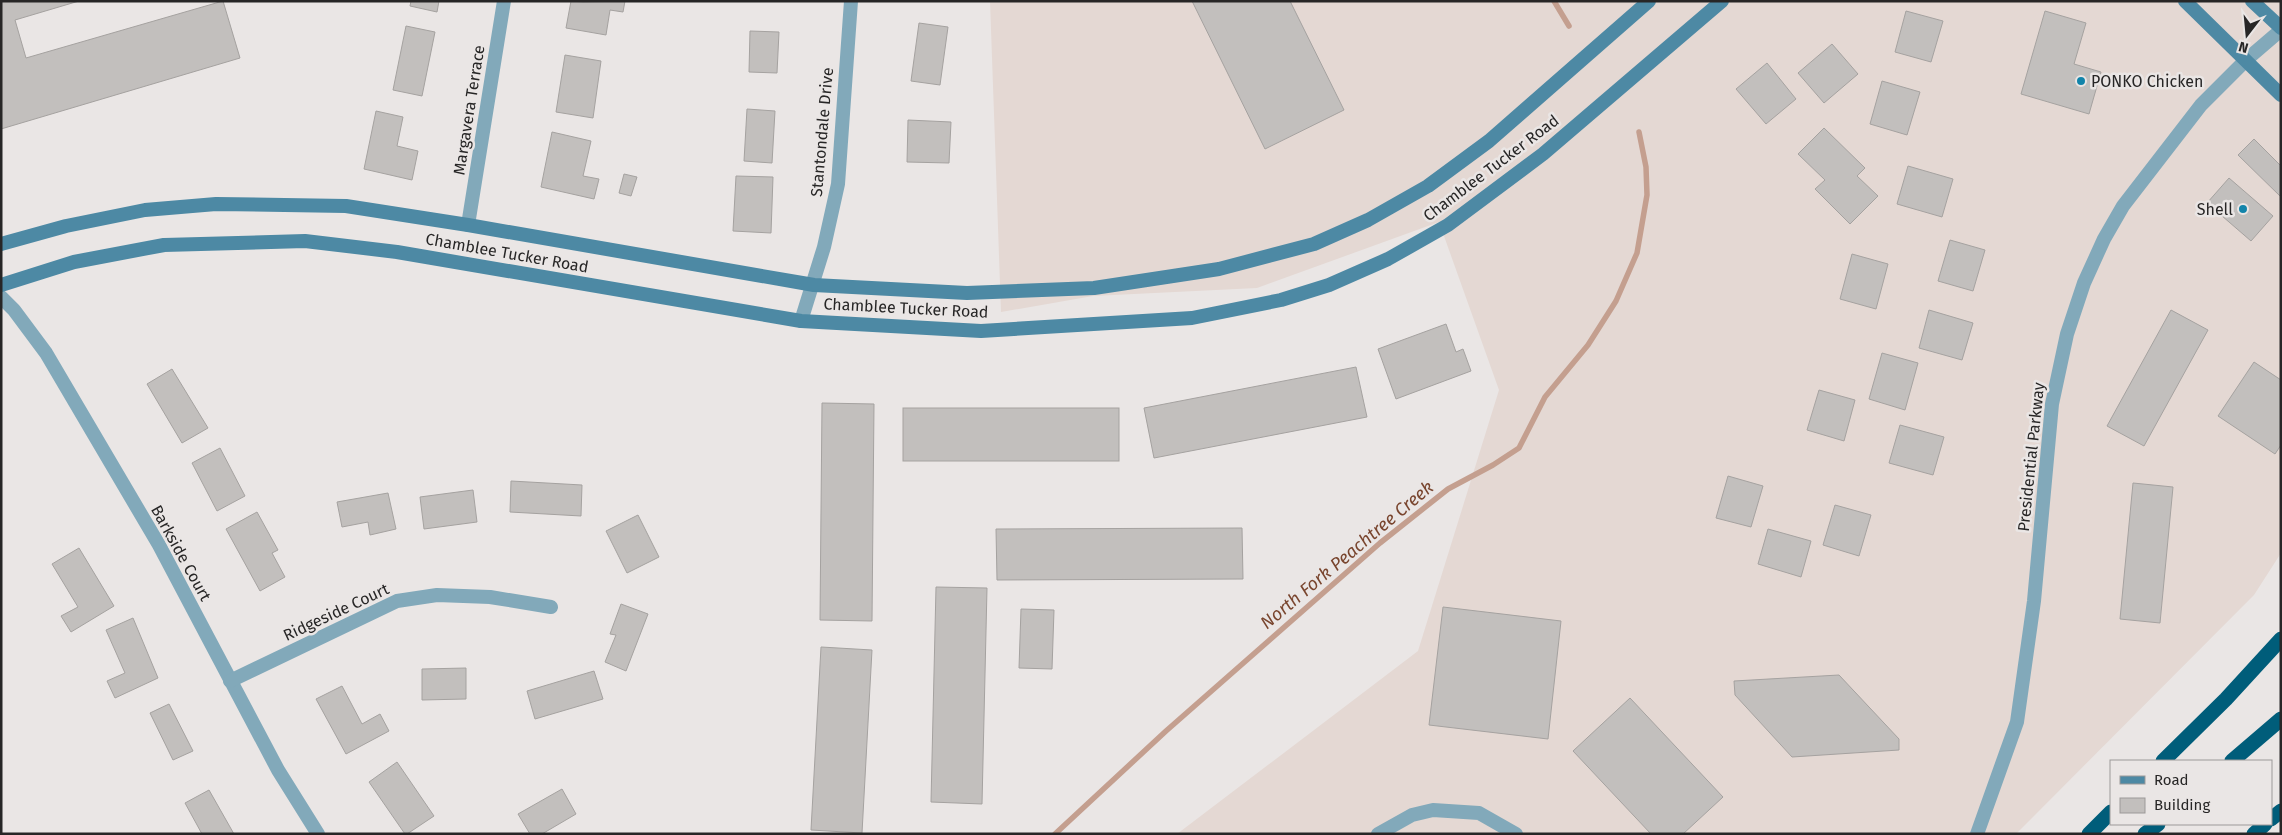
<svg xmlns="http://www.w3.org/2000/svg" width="2282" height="835" viewBox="0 0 2282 835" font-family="'Fira Sans',sans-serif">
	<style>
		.built { fill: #e4d8d3 }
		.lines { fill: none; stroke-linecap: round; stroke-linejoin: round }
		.stream { stroke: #c49f8f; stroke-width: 5.5 }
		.building { fill: #c2bfbd; stroke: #a5a2a0 }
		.minor { stroke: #82a9ba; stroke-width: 14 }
		.tertiary { stroke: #82a9ba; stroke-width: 14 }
		.secondary { stroke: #4d89a4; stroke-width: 14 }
		.motorway { stroke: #005d7a; stroke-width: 15 }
		.poi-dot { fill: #1284aa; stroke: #eae6e5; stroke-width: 2 }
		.labels { text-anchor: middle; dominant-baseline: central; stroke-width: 5; stroke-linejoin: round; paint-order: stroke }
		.poi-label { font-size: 16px; fill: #272626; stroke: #eae6e5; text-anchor: start }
		.street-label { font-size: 16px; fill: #272626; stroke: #eae6e5 }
		.water-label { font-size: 18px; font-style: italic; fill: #79452e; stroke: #eae6e5 }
	</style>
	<rect width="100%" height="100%" fill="#eae6e5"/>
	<!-- built -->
	<path class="built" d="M990 1H2281V553L2254 595 2016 834H1177L1418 651 1499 390 1439 222 1257 288 1093 296 1001 312Z"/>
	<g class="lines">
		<!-- stream -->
		<g class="stream">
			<path d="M1554 1 1569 26"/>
			<path d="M1055 834 1166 731 1380 543 1448 489 1493 465 1519 448 1545 397 1588 345 1616 301 1637 253 1647 195 1646 167 1639 132"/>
		</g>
	</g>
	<!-- building -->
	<g class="building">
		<path d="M1 1H79L15 20 26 58 223 1 240 58 1 129Z"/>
		<path d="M411 1H439L437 12 410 6Z"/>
		<path d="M571 1 583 2 625 1 623 12 610 10 606 35 566 28Z"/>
		<path d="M1192 1H1290L1344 110 1265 149Z"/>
		<path d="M1906 11 1943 21 1931 62 1895 52Z"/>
		<path d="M2045 11 2086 23 2074 64 2101 72 2089 114 2021 94Z"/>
		<path d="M919 23 948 27 940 85 911 81Z"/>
		<path d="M406 26 435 32 422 96 393 90Z"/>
		<path d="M750 31 779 32 777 73 749 72Z"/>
		<path d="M1832 44 1858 74 1824 103 1798 73Z"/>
		<path d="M565 55 601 61 593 118 556 112Z"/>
		<path d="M1767 63 1796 99 1766 124 1736 89Z"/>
		<path d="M1882 81 1920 92 1907 135 1870 124Z"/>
		<path d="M747 109 775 111 772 163 744 161Z"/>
		<path d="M376 111 403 117 397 146 418 151 412 180 364 169Z"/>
		<path d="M908 120 951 122 949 163 907 162Z"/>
		<path d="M1824 128 1865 168 1857 176 1878 196 1850 224 1815 189 1825 180 1798 154Z"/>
		<path d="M552 132 591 141 583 176 599 179 594 199 541 187Z"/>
		<path d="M2254 139 2281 166V197L2238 155Z"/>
		<path d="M1908 166 1953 179 1942 217 1897 204Z"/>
		<path d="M624 174 637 177 631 196 619 193Z"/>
		<path d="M736 176 773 177 771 233 733 231Z"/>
		<path d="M2229 178 2273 216 2251 241 2207 203Z"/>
		<path d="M1950 240 1985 250 1973 291 1938 281Z"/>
		<path d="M1852 254 1888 264 1876 309 1840 299Z"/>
		<path d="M1929 310 1973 323 1962 360 1919 348Z"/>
		<path d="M2171 310 2208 330 2144 446 2107 426Z"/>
		<path d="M1446 324 1456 352 1463 349 1471 371 1396 399 1378 349Z"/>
		<path d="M1882 353 1918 363 1905 410 1869 399Z"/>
		<path d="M2254 362 2281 380V445L2275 454 2218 416Z"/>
		<path d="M1356 367 1367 417 1154 458 1144 408Z"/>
		<path d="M172 369 208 428 182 443 147 384Z"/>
		<path d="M1819 390 1855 400 1844 441 1807 430Z"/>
		<path d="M822 403 874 404 872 621 820 620Z"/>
		<rect x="903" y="408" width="216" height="53"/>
		<path d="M1900 425 1944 437 1933 475 1889 463Z"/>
		<path d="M220 448 245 496 217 511 192 463Z"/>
		<path d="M1728 476 1763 486 1751 527 1716 518Z"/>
		<path d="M511 481 582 485 581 516 510 512Z"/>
		<path d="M2133 483 2173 487 2160 623 2120 619Z"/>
		<path d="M473 490 477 522 424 529 420 497Z"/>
		<path d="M388 493 396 529 370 535 368 522 342 527 337 502Z"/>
		<path d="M1835 505 1871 515 1859 556 1823 545Z"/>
		<path d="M257 512 278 550 272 553 285 577 260 591 226 529Z"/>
		<path d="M638 515 659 557 627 573 606 531Z"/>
		<path d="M1242 528 1243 579 997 580 996 529Z"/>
		<path d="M1768 529 1811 541 1801 577 1758 564Z"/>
		<path d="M79 548 114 606 71 632 61 616 78 607 52 564Z"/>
		<path d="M936 587 987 588 982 804 931 802Z"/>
		<path d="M621 604 648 614 626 671 605 662 616 635 610 634Z"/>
		<path d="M1443 607 1561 621 1548 739 1429 725Z"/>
		<path d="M1021 609 1054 610 1052 669 1019 668Z"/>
		<path d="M133 618 158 678 115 698 107 681 125 673 106 630Z"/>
		<path d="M821 647 872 650 862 833 811 830Z"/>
		<path d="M466 668V699L422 700V669Z"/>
		<path d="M594 671 603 699 535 719 527 691Z"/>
		<path d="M1839 675 1899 739V750L1792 757 1735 695 1734 681Z"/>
		<path d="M342 686 362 724 380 714 389 731 346 754 316 699Z"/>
		<path d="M1630 698 1723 797 1683 834H1651L1573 751Z"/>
		<path d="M169 704 193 751 173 760 150 713Z"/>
		<path d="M397 762 434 816 407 834H405L369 782Z"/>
		<path d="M562 789 576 814 542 834H530L518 814Z"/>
		<path d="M209 790 234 834H202L185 803Z"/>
	</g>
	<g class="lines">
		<!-- minor -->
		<g class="minor">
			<path d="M468 225 504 1"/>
			<path d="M1 297 14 310 46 353 159 545 278 770 318 834"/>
			<path d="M801 321 824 247 838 184 851 1"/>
			<path d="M230 681 397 601 437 595 490 597 551 607"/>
			<path d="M1378 834 1412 815 1433 810 1479 813 1516 834"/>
		</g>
		<!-- tertiary -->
		<path class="tertiary" d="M1977 834 2017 722 2034 601 2052 404 2067 334 2084 283 2104 239 2123 206 2201 105 2246 60 2281 30"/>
		<!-- secondary -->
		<g class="secondary">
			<path d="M2185 1 2281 95"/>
			<path d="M2252 1 2281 28"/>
			<path d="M1 244 66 226 145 210 216 204 346 206 468 225 814 285 967 293 1094 288 1219 269 1314 244 1368 220 1428 186 1489 141 1649 1"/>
			<path d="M1 285 74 262 164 245 305 241 397 252 801 321 981 331 1192 318 1281 300 1329 285 1388 259 1448 225 1543 154 1722 1"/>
		</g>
		<!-- motorway -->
		<g class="motorway">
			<path d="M2163 761 2226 699 2281 639"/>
			<path d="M2232 761 2281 719"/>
			<path d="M2271 819 2281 811"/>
			<path d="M2089 834 2111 812"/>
			<path d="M2145 834 2158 824"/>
			<path d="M2254 834 2265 824"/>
		</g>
	</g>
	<!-- markers -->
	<g class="poi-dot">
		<circle cx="2081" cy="81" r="5"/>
		<circle cx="2243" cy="209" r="5"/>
	</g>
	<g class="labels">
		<!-- poi labels -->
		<g class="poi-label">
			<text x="2091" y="81">PONKO Chicken</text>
			<text x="2233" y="209" text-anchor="end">Shell</text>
		</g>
		<!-- street labels -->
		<g class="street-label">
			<text transform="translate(469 110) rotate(-81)">Margavera Terrace</text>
			<text transform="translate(822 132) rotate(-85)">Stantondale Drive</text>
			<text transform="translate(1491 168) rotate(-37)">Chamblee Tucker Road</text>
			<text transform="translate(507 253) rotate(10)">Chamblee Tucker Road</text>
			<text transform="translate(906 308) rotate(3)">Chamblee Tucker Road</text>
			<text transform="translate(2031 457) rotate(-84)">Presidential Parkway</text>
			<text transform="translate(181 553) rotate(61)">Barkside Court</text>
			<text transform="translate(336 612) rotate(-25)">Ridgeside Court</text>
		</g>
		<!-- water labels -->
		<g class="water-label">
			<text transform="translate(1347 555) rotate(-40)">North Fork Peachtree Creek</text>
		</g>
	</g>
	<!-- border -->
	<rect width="2282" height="835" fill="none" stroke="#272626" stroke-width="5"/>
	<!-- legend -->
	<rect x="2110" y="760" width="162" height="65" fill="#eae6e5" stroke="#9c9999"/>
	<rect x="2120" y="776" width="25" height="8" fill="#4d89a4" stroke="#9c9999"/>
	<text x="2154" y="785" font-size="15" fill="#272626">Road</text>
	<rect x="2120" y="798" width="25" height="15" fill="#c2bfbd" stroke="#9c9999"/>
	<text x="2154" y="810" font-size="15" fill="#272626">Building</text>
	<!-- north arrow -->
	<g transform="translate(2247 35) rotate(196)" stroke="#eae6e5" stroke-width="4" paint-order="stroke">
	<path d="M0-4L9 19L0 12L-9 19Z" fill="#272626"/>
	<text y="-8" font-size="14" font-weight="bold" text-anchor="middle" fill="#272626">N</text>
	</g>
</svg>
